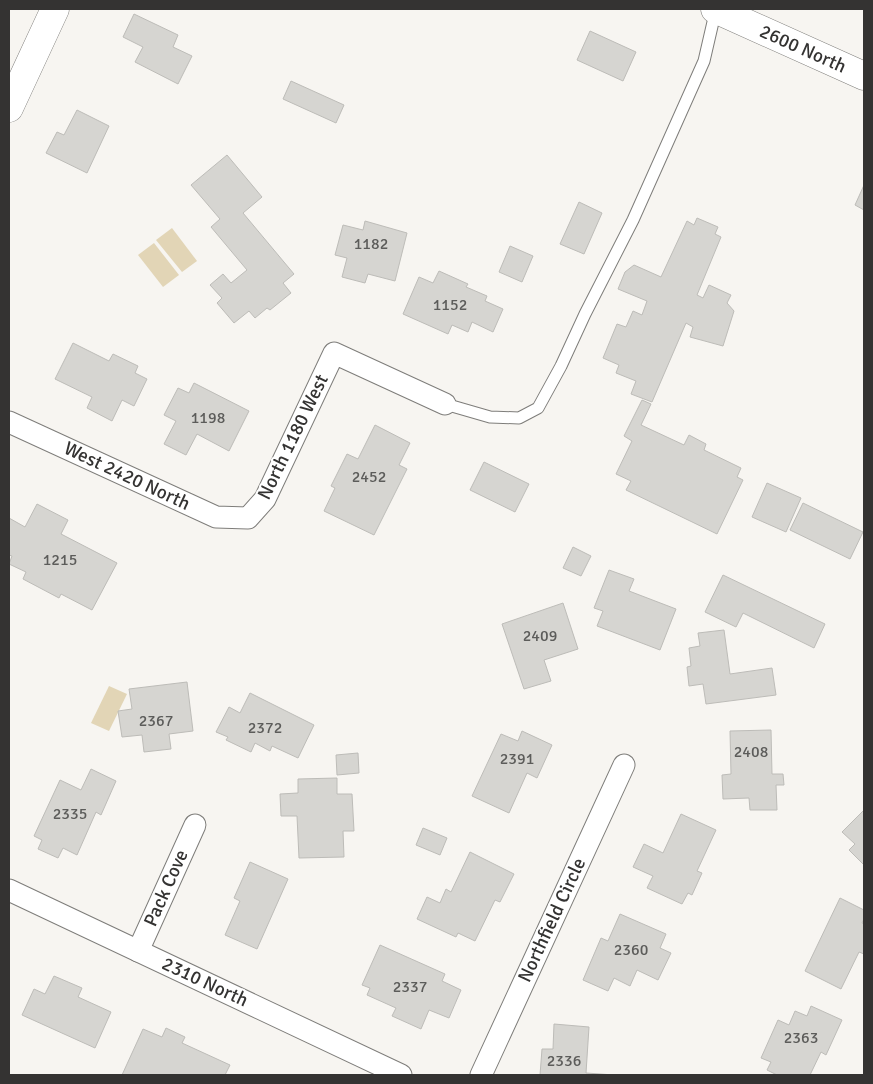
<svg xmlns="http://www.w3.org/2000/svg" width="873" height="1084" viewBox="0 0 873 1084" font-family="Signika,sans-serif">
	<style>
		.green { fill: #e2d5b6 }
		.building { fill: #d6d5d1; stroke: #bdbcb8 }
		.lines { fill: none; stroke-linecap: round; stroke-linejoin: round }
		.lane-casing { stroke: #7e7d7a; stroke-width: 13 }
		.street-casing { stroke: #7e7d7a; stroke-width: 23 }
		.secondary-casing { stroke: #7e7d7a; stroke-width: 29 }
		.lane { stroke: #fff; stroke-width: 11 }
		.street { stroke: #fff; stroke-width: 21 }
		.secondary { stroke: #fff; stroke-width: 28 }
		.labels { text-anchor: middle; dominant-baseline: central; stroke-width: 4; stroke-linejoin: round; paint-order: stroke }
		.number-label { font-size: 16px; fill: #5c5c5a }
		.street-label { font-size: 19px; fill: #343332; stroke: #fff }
	</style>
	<rect width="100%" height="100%" fill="#f7f5f1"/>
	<!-- green -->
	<g class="green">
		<path d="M172 228 197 261 182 272 156 240Z"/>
		<path d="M154 243 179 275 163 287 138 255Z"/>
		<path d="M109 686 127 694 109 731 91 723Z"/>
	</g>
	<!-- building -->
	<g class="building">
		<path d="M134 14 178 35 173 47 192 56 178 84 135 62 143 47 123 37Z"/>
		<path d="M590 31 636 52 623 81 577 60Z"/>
		<path d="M291 81 344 105 336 123 283 99Z"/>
		<path d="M77 110 109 126 87 173 46 153 57 132 64 135Z"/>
		<path d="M227 155 262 197 243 213 294 274 283 283 291 293 270 310 267 308 255 318 249 311 234 323 217 303 222 298 210 285 223 274 231 283 247 270 211 227 220 219 191 185Z"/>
		<path d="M864 185V210L855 205Z"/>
		<path d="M579 202 602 213 584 254 560 244Z"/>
		<path d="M697 218 718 227 715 234 721 237 697 295 703 298 709 285 731 295 727 303 734 311 723 346 690 337 693 327 686 323 652 402 631 394 636 381 616 373 619 365 603 358 617 324 626 327 633 311 642 315 647 301 618 289 625 272 634 265 661 277 687 221 694 225Z"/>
		<path d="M365 221 407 233 395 281 368 274 365 283 342 277 347 258 335 255 343 225 363 230Z"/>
		<path d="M510 246 533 256 522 282 499 272Z"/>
		<path d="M439 271 468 284 466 287 487 296 485 301 503 309 493 332 472 322 468 332 452 325 448 334 403 314 419 277 433 283Z"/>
		<path d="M73 343 109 361 113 354 138 366 135 373 147 379 134 406 122 400 112 421 87 408 92 397 55 379Z"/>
		<path d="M194 383 249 411 229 451 197 434 186 455 164 444 176 421 164 415 178 388 189 393Z"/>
		<path d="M642 400 651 404 641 425 684 445 689 435 706 444 704 450 741 468 737 477 743 480 717 534 626 490 631 481 616 474 632 441 624 436Z"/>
		<path d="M375 425 410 443 399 465 407 469 374 535 324 511 335 488 331 486 347 454 358 459Z"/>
		<path d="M484 462 529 484 515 512 470 490Z"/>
		<path d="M767 483 801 498 786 532 752 517Z"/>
		<path d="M803 503 863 532 850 559 790 530Z"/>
		<path d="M37 504 68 520 61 534 117 563 92 610 61 594 59 598 23 579 26 572 9 564 12 556 9 555V518L25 527Z"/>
		<path d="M573 547 591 556 581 576 563 568Z"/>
		<path d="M609 570 634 579 629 591 676 609 660 650 597 626 603 611 594 608Z"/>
		<path d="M723 575 825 624 814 648 743 613 736 627 705 612Z"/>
		<path d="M563 603 578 649 544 660 551 681 524 689 502 624Z"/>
		<path d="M724 630 730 674 772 668 776 695 706 704 703 684 689 686 687 667 691 666 689 648 700 646 698 633Z"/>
		<path d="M187 682 193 731 169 734 171 749 144 752 142 735 122 737 118 711 132 709 129 689Z"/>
		<path d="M250 693 314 725 298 758 272 746 270 751 255 743 251 752 226 740 228 737 216 732 229 707 240 713Z"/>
		<path d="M771 730 772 774H783L784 785H776L777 810H750L749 798 723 799 722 775 731 774 730 731Z"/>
		<path d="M522 731 552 745 537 778 527 773 509 813 472 796 501 734 518 741Z"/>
		<path d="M358 753 359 773 337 775 336 755Z"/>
		<path d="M91 769 116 781 101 815 96 812 77 855 63 848 58 858 38 849 42 840 34 836 60 780 81 790Z"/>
		<path d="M337 778V794H352L354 831H343L344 857 299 858 297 816H281L280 794 298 793V779Z"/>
		<path d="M864 810V865L849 850 855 844 842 832Z"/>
		<path d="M681 814 716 830 697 871 702 873 692 895 688 893 682 904 647 888 653 876 633 867 644 844 663 853Z"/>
		<path d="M423 828 447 838 440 855 416 845Z"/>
		<path d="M470 852 514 874 500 902 495 900 475 941 458 933 456 937 417 919 427 897 440 903 446 889 451 892Z"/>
		<path d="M250 862 288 879 257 949 225 935 240 901 234 898Z"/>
		<path d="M840 898 864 910V919L862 923 864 924V954L859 952 841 989 805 971Z"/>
		<path d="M620 914 666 934 660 948 671 953 658 980 637 970 630 986 614 978 608 991 583 980 601 938 608 941Z"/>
		<path d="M380 945 445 974 442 981 461 990 449 1018 429 1010 421 1029 392 1016 396 1008 367 995 370 988 362 985Z"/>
		<path d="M54 976 82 988 78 997 111 1012 95 1048 22 1015 34 989 45 994Z"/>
		<path d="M811 1006 842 1020 826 1055 821 1052 810 1075H777L767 1070 771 1062 761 1058 778 1020 789 1025 795 1011 807 1016Z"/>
		<path d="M554 1024 589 1027 586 1073 614 1075H540L542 1049H553Z"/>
		<path d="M166 1028 185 1037 182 1043 230 1065 225 1075H122L143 1029 162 1037Z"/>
	</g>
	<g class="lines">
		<!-- lane casing -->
		<g class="lane-casing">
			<path id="lane" d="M445 404 490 417 519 418 538 408 561 366 585 314 633 220 704 61 716 9"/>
		</g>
		<!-- street casing -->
		<g class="street-casing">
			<g id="street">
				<path d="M9 422 216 517 248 518 265 499 334 353 445 404"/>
				<path d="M9 890 401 1075"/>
				<path d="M138 951 195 825"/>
				<path d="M481 1075 624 765"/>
			</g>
		</g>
		<!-- secondary casing -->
		<g class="secondary-casing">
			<g id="secondary">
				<path d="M715 9 864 76"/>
				<path d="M9 108 55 9"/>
			</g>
		</g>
		<!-- lane -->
		<use href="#lane" class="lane"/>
		<!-- street -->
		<use href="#street" class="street"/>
		<!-- secondary -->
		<use href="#secondary" class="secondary"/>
	</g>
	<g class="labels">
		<!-- number labels -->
		<g class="number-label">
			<text x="371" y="244">1182</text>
			<text x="450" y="305">1152</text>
			<text x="208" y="418">1198</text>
			<text x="369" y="477">2452</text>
			<text x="60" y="560">1215</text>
			<text x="540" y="636">2409</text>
			<text x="156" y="721">2367</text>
			<text x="265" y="728">2372</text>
			<text x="751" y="752">2408</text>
			<text x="517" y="759">2391</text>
			<text x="70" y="814">2335</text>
			<text x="631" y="950">2360</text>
			<text x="410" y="987">2337</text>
			<text x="801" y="1038">2363</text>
			<text x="564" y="1061">2336</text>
		</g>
		<!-- street labels -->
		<g class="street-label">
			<text transform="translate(803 49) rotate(24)">2600 North</text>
			<text transform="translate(293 437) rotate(-64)">North 1180 West</text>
			<text transform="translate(127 476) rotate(25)">West 2420 North</text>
			<text transform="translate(166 888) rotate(-66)">Pack Cove</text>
			<text transform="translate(552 920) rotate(-65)">Northfield Circle</text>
			<text transform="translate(205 982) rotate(25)">2310 North</text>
		</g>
	</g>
	<!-- border -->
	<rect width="873" height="1084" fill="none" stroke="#343332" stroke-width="20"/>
</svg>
